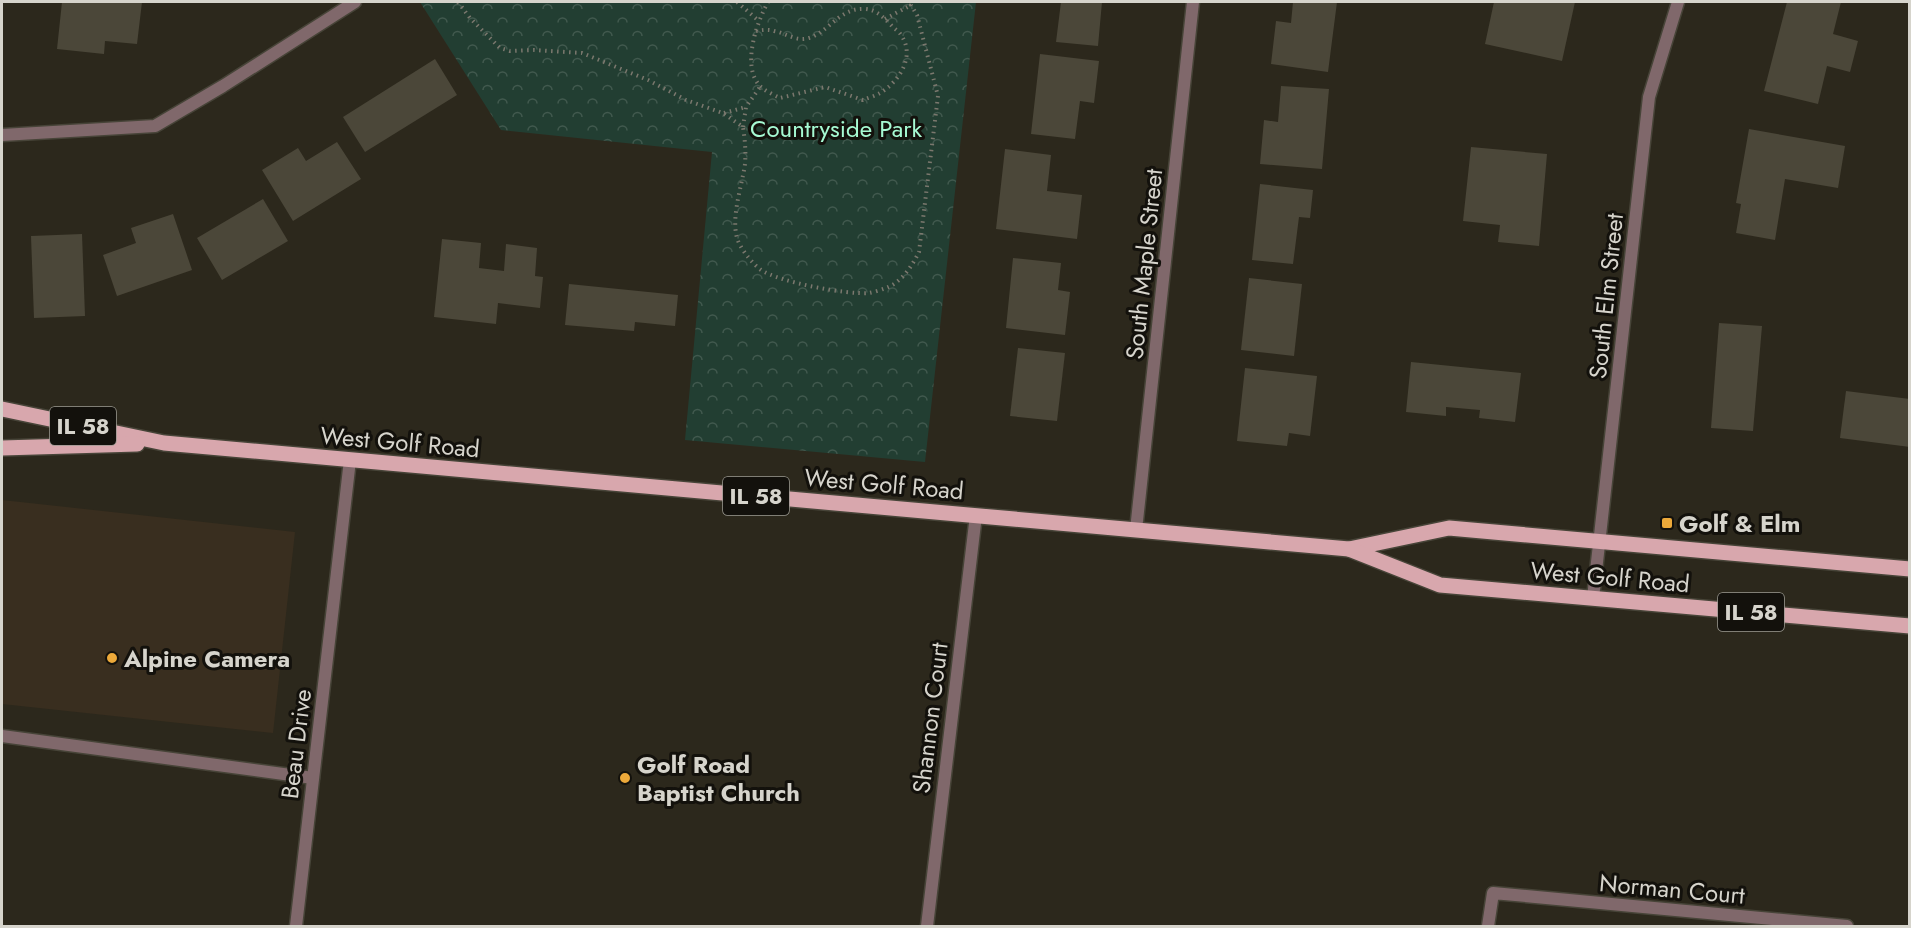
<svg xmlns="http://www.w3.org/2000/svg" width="1911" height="928" viewBox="0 0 1911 928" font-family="Jost,sans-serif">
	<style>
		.commercial { fill: #392e1f }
		.park { fill: url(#park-crowns) }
		.building { fill: #4b4739 }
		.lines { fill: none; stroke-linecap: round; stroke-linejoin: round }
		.lane-casing { stroke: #474438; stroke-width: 15 }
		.street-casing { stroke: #474438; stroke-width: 15 }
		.primary-casing { stroke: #474438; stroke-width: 18 }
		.path { stroke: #7b786e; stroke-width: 4; stroke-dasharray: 1.5 4.5; stroke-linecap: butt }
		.lane { stroke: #80686b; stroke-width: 12 }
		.street { stroke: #80686b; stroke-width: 12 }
		.primary { stroke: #d8a7ad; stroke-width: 15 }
		.poi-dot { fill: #eca93a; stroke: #13110c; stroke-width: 2 }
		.labels { text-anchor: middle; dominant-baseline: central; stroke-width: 6; stroke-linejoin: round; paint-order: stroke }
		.shield { fill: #13110c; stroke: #9c9a92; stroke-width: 1.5 }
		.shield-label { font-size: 22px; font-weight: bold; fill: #d6d4cc }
		.park-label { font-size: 24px; fill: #a6fad3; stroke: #13110c }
		.street-label { font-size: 24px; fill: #d6d4cc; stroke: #13110c }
		.poi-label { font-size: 24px; font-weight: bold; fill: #d6d4cc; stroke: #13110c; text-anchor: start }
	</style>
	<defs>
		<pattern id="park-crowns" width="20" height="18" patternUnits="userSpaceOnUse" patternTransform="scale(1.5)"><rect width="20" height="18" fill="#223e32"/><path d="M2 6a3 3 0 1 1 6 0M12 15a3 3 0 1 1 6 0" fill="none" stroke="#41594e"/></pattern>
	</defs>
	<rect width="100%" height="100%" fill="#2c281c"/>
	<!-- commercial -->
	<path class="commercial" d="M2 500 295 532 273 733 2 704Z"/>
	<!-- park -->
	<path class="park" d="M420 2H976L925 462 685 440 712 152 501 130Z"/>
	<!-- building -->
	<g class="building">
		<path d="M62 2H142L137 44 105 41 104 54 57 49Z"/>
		<path d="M1061 2H1102L1098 46 1056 42Z"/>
		<path d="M1293 2H1337L1328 72 1271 64 1276 21 1291 23Z"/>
		<path d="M1494 2H1575L1562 61 1485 44Z"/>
		<path d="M1787 2H1841L1833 34 1858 41 1850 72 1827 66 1818 104 1764 91Z"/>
		<path d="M1040 54 1099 61 1094 103 1080 101 1075 139 1031 134Z"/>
		<path d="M435 59 457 95 365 152 343 117Z"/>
		<path d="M1281 86 1329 89 1322 169 1260 164 1264 120 1278 122Z"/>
		<path d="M1749 129 1845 146 1838 188 1785 179 1775 240 1736 233 1741 204 1736 203Z"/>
		<path d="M337 142 361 179 293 221 262 170 298 148 306 161Z"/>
		<path d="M1471 147 1547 154 1539 246 1498 242 1500 225 1463 221Z"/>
		<path d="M1005 149 1051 155 1047 191 1082 195 1077 239 996 229Z"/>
		<path d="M1260 184 1313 190 1310 218 1299 217 1293 264 1252 260Z"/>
		<path d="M263 199 288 241 222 280 197 238Z"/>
		<path d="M173 214 192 270 117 296 103 255 136 243 131 228Z"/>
		<path d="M82 234 85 316 34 318 31 236Z"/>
		<path d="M442 239 481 243 479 268 504 271 506 244 537 248 535 276 543 277 540 308 498 303 496 324 434 317Z"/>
		<path d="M1013 258 1061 263 1058 290 1070 292 1065 335 1006 328Z"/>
		<path d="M1249 278 1302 284 1294 356 1241 350Z"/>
		<path d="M569 284 678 295 675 326 635 322 634 331 565 325Z"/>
		<path d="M1719 323 1762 326 1753 431 1711 428Z"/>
		<path d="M1018 348 1065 353 1057 421 1010 416Z"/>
		<path d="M1411 362 1521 373 1515 422 1479 418 1480 410 1446 407V416L1406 412Z"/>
		<path d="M1245 368 1317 376 1310 436 1289 433 1287 446 1237 441Z"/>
		<path d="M1846 391 1910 399V447L1840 438Z"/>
	</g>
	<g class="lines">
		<!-- lane casing -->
		<g class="lane-casing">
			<path id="lane" d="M2 736 313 778"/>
		</g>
		<!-- street casing -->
		<g class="street-casing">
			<g id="street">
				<path d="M2 135 155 126 223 86 355 2"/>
				<path d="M1136 530 1193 2"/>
				<path d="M1593 598 1649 97 1678 2"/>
				<path d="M296 926 350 460"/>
				<path d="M927 926 976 515"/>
				<path d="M1488 926 1493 893 1847 926"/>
			</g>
		</g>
		<!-- primary casing -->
		<g class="primary-casing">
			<g id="primary">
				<path d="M2 409 164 443 1349 549 1449 528 1910 569"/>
				<path d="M2 448 137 444"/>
				<path d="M1349 549 1440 585 1910 626"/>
			</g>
		</g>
		<!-- path -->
		<g class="path">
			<path d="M458 2 470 18 500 48 510 51 534 50 582 53 648 80 686 100 723 113 743 127C745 140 746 152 745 164 742 187 728 224 740 245 745 254 753 264 761 270 779 282 847 295 869 293 874 292 881 290 886 288 902 282 912 266 919 252L938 96 917 15 911 5 914 2"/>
			<path d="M737 2 759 21"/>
			<path d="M885 19 911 5"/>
			<path d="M756 31C762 30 768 29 774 31 786 33 796 42 809 38 829 32 840 7 865 9 877 10 883 17 891 25 894 29 899 31 901 35 916 56 899 82 880 93 875 96 868 98 863 100L825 87 780 98C774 95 765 91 760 86 741 66 757 22 768 2"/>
			<path d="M724 113 746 107"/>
			<path d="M743 127 746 107 760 87"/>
		</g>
		<!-- lane -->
		<use href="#lane" class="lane"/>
		<!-- street -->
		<use href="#street" class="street"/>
		<!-- primary -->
		<use href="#primary" class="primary"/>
	</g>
	<!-- markers -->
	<g class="poi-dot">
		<rect x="1661" y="517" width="12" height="12" rx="3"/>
		<circle cx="112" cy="658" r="6"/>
		<circle cx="625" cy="778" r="6"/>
	</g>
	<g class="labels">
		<!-- shield labels -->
		<g class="shield">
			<rect x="50" y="407" width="66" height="38" rx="4.5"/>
			<rect x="723" y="477" width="66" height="38" rx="4.5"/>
			<rect x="1718" y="593" width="66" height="38" rx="4.5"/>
		</g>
		<g class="shield-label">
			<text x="83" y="426">IL 58</text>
			<text x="756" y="496">IL 58</text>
			<text x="1751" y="612">IL 58</text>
		</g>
		<!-- park labels -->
		<g class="park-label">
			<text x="836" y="128">Countryside Park</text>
		</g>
		<!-- street labels -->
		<g class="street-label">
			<text transform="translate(1144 264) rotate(-84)">South Maple Street</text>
			<text transform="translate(1606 296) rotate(-84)">South Elm Street</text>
			<text transform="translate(400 442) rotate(5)">West Golf Road</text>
			<text transform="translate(884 484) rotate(5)">West Golf Road</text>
			<text transform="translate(1610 577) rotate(5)">West Golf Road</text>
			<text transform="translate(930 718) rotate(-83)">Shannon Court</text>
			<text transform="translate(296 744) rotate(-83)">Beau Drive</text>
			<text transform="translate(1672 889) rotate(5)">Norman Court</text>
		</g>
		<!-- poi labels -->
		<g class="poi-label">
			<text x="1679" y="523">Golf &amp; Elm</text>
			<text x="124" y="658">Alpine Camera</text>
			<text x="637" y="764">Golf Road<tspan x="637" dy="28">Baptist Church</tspan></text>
		</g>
	</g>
	<!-- border -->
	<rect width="1911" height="928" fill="none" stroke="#d6d4cc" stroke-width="6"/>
</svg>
